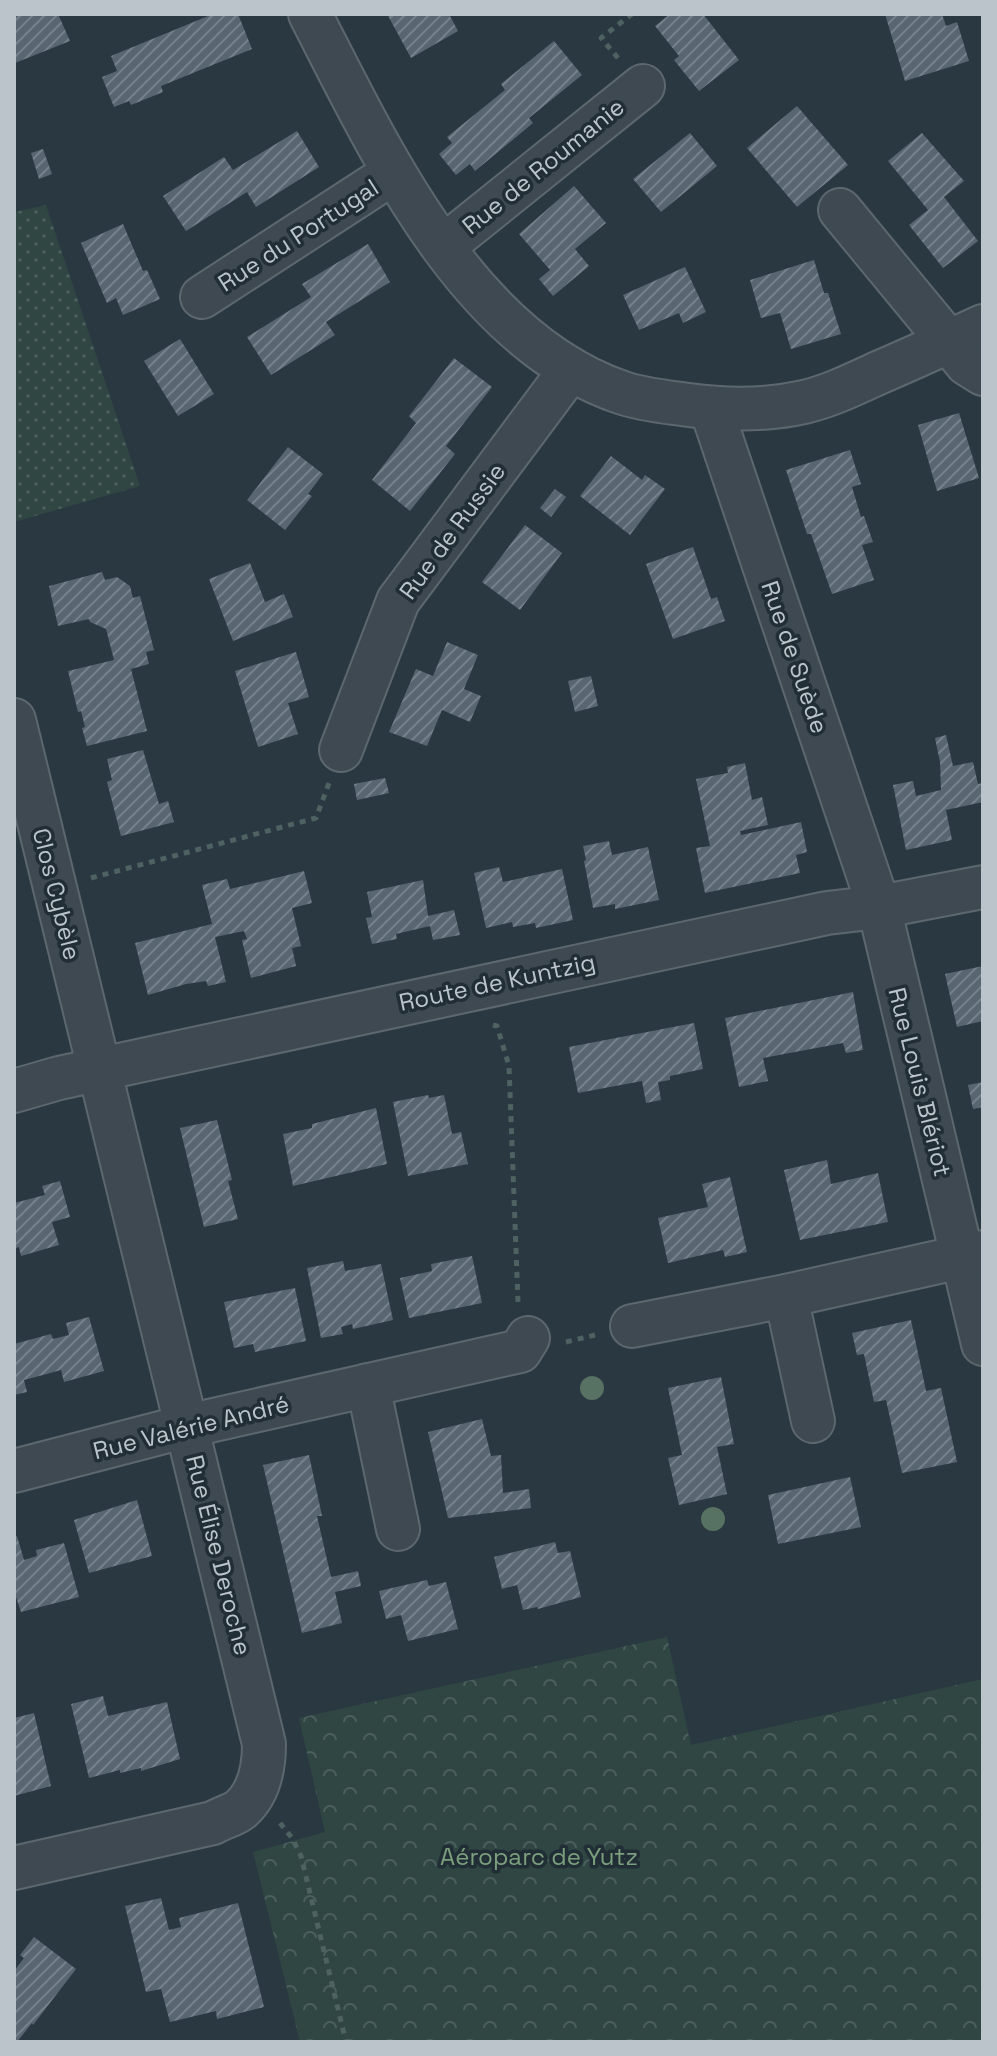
<svg xmlns="http://www.w3.org/2000/svg" width="997" height="2056" viewBox="0 0 997 2056" font-family="'Space Grotesk',sans-serif">
	<style>
		.grass { fill: url(#grass-dots) }
		.park { fill: url(#park-crowns) }
		.building { fill: url(#building-hatch) }
		.lines { fill: none; stroke-linecap: round; stroke-linejoin: round }
		.minor-casing { stroke: #5c676e; stroke-width: 46 }
		.path { stroke: #4e6261; stroke-width: 5; stroke-dasharray: 6 6; stroke-linecap: butt }
		.minor { stroke: #3e4951; stroke-width: 42 }
		.tree { fill: #577162 }
		.labels { text-anchor: middle; dominant-baseline: central; stroke-width: 7; stroke-linejoin: round; paint-order: stroke }
		.street-label { font-size: 24px; fill: #bbc4cb; stroke: #222e36 }
		.park-label { font-size: 24px; fill: #7b9f7d; stroke: #222e36 }
	</style>
	<defs>
		<pattern id="grass-dots" width="8" height="8" patternUnits="userSpaceOnUse" patternTransform="scale(2)"><rect width="8" height="8" fill="#2f4643"/><path d="M2 2h.1M6 6h.1" fill="none" stroke="#4b5f5d" stroke-width="1.8" stroke-linecap="round"/></pattern>
		<pattern id="park-crowns" width="20" height="18" patternUnits="userSpaceOnUse" patternTransform="scale(2)"><rect width="20" height="18" fill="#2f4643"/><path d="M2 6a3 3 0 1 1 6 0M12 15a3 3 0 1 1 6 0" fill="none" stroke="#4b5f5d"/></pattern>
		<pattern id="building-hatch" width="6" height="6" patternUnits="userSpaceOnUse" patternTransform="scale(2)"><rect width="6" height="6" fill="#586671"/><path d="M-1 1l2-2M0 6l6-6M5 7l2-2" fill="none" stroke="#75818a"/></pattern>
	</defs>
	<rect width="100%" height="100%" fill="#2a3841"/>
	<!-- grass -->
	<path class="grass" d="M46 205 140 486 14 522V212Z"/>
	<!-- park -->
	<path class="park" d="M667 1637 691 1745 983 1679V2042H300L253 1852 325 1832 299 1718Z"/>
	<!-- building -->
	<g class="building">
		<path d="M14 14H58L70 41 15 63Z"/>
		<path d="M213 14H238L252 49 161 86 163 92 131 105 129 101 114 107 102 77 117 71 111 56Z"/>
		<path d="M387 14H449L458 31 411 58Z"/>
		<path d="M670 14H703L739 60 699 91 674 60 679 56 655 26Z"/>
		<path d="M885 14H942L946 26 957 22 969 61 905 81Z"/>
		<path d="M554 41 582 75 529 118 533 123 475 171 470 164 456 175 439 154 452 143 447 137 505 90 501 84Z"/>
		<path d="M797 106 848 165 797 207 747 148Z"/>
		<path d="M297 131 319 167 256 207 247 192 186 231 163 196 224 157 233 170Z"/>
		<path d="M690 133 717 166 661 212 633 179Z"/>
		<path d="M922 133 964 181 944 197 978 241 943 268 909 225 928 210 888 161Z"/>
		<path d="M43 149 52 174 39 179 31 153Z"/>
		<path d="M574 186 606 223 575 249 589 266 553 296 539 279 550 270 519 234Z"/>
		<path d="M123 224 143 271 147 270 160 299 123 315 116 298 107 303 81 243Z"/>
		<path d="M368 244 390 282 326 322 335 335 271 375 247 337 311 297 302 284Z"/>
		<path d="M814 260 824 293H828L841 334 791 349 780 313 761 318 750 280Z"/>
		<path d="M685 267 706 312 683 323 679 313 639 330 623 295Z"/>
		<path d="M180 339 214 394 178 416 144 361Z"/>
		<path d="M454 358 492 387 446 446 455 454 410 511 372 480 416 423 409 416Z"/>
		<path d="M959 413 979 478 937 491 918 425Z"/>
		<path d="M288 447 323 474 308 494 312 496 285 530 247 500Z"/>
		<path d="M850 450 861 484 852 487 861 517 864 516 873 542 862 545 874 580 832 594 811 534H807L786 470Z"/>
		<path d="M611 456 642 480 645 475 665 489 630 535 580 496Z"/>
		<path d="M555 489 566 497 551 517 540 508Z"/>
		<path d="M525 525 562 553 520 610 482 582Z"/>
		<path d="M693 547 711 599 717 597 725 621 673 639 646 564Z"/>
		<path d="M250 563 265 602 284 594 293 617 233 641 209 579Z"/>
		<path d="M102 572 105 580 117 577 130 586 133 598 140 596 154 650 146 652 149 664 131 669 147 731 87 746 82 728 85 727 81 711 78 712 68 671 114 660 106 629 90 622 89 619 58 626 49 586Z"/>
		<path d="M447 642 478 655 464 689 481 696 470 722 442 710 427 746 389 732 416 669 433 676Z"/>
		<path d="M296 652 309 697 288 703 298 734 258 747 235 671Z"/>
		<path d="M591 676 598 706 575 712 568 681Z"/>
		<path d="M946 735 953 766 973 762 978 784 983 783V802L946 810 952 840 906 850 893 785 913 781 916 796 941 790 940 762 935 738Z"/>
		<path d="M143 750 159 804 168 801 174 822 121 836 107 782 112 780 107 759Z"/>
		<path d="M745 763 752 800 762 797 768 825 740 831 741 835 801 822 807 852 796 855 800 873 705 893 696 848 710 846 696 779 728 773 727 767Z"/>
		<path d="M385 778 389 793 357 800 354 784Z"/>
		<path d="M609 841 612 855 648 847 659 900 615 909V904L593 908 584 861 586 860 583 846Z"/>
		<path d="M499 867 503 882 562 869 573 920 536 928 535 923 513 927 512 922 486 928 474 873Z"/>
		<path d="M304 871 312 903 292 908 301 946 292 948 296 966 251 978 242 940 247 939 244 931 215 937 226 982 208 986 206 981 186 984 148 995 135 943 212 924 202 885 227 879 230 889Z"/>
		<path d="M423 880 428 916 454 910 460 935 433 940 430 926 396 934 397 939 372 944 366 918 372 917 367 892Z"/>
		<path d="M983 966V1021L957 1027 945 974Z"/>
		<path d="M853 992 863 1050 846 1053 843 1043 763 1058 768 1081 739 1087 725 1018Z"/>
		<path d="M694 1023 703 1069 670 1076V1080L658 1082 661 1100 646 1103 642 1081 578 1093 569 1047Z"/>
		<path d="M983 1082V1107L973 1109 968 1085Z"/>
		<path d="M428 1095 429 1098 444 1095 452 1134 461 1132 468 1164 408 1176 393 1102Z"/>
		<path d="M376 1108 387 1164 293 1186 283 1134 312 1128V1124Z"/>
		<path d="M217 1120 232 1180 228 1181 238 1219 204 1227 180 1128Z"/>
		<path d="M827 1160 831 1184 878 1173 888 1222 800 1240 784 1170Z"/>
		<path d="M730 1177 747 1252 725 1257 723 1250 668 1263 658 1218 708 1207 702 1184Z"/>
		<path d="M60 1181 70 1217 52 1222 59 1245 21 1256 19 1247 14 1249V1203L45 1195 42 1186Z"/>
		<path d="M472 1256 482 1303 409 1318 400 1278 432 1271 431 1264Z"/>
		<path d="M343 1261 345 1271 381 1264 393 1320 353 1329 352 1324 341 1327 343 1334 321 1338 307 1268Z"/>
		<path d="M295 1288 306 1341 255 1352 253 1344 234 1348 224 1302Z"/>
		<path d="M89 1317 104 1371 64 1382 61 1370 43 1375 24 1380 27 1392 14 1395V1344L51 1334 53 1339 69 1335 66 1323Z"/>
		<path d="M911 1320 926 1391 941 1388 957 1462 902 1473 886 1400 874 1402 864 1354 857 1355 852 1333Z"/>
		<path d="M721 1377 734 1444 717 1447 727 1494 679 1505 668 1458 682 1455 668 1388Z"/>
		<path d="M482 1419 491 1456 501 1455 503 1493 529 1489 531 1508 448 1518 428 1432Z"/>
		<path d="M309 1455 322 1516H317L331 1577 358 1571 361 1586 335 1592 342 1623 302 1633 263 1465Z"/>
		<path d="M850 1477 861 1527 778 1544 768 1495Z"/>
		<path d="M137 1500 152 1556 89 1573 74 1520Z"/>
		<path d="M17 1536 24 1560 37 1556 36 1550 64 1543 79 1597 21 1612 14 1591V1537Z"/>
		<path d="M555 1542 558 1553 570 1551 581 1597 538 1609 537 1607 523 1610 517 1585 502 1589 494 1557Z"/>
		<path d="M427 1580 429 1586 446 1582 458 1629 408 1641 401 1615 386 1619 379 1591Z"/>
		<path d="M103 1696 108 1716 167 1702 180 1759 141 1771V1768L120 1773V1770L89 1778 71 1704Z"/>
		<path d="M34 1713 51 1786 14 1796V1718Z"/>
		<path d="M161 1898 169 1930 181 1927 179 1918 238 1903 264 2007 217 2019 216 2011 170 2022 161 1989 146 1992 125 1906Z"/>
		<path d="M34 1937 76 1969 33 2025 32 2023 17 2042H14V1971L24 1958 20 1955Z"/>
	</g>
	<g class="lines">
		<!-- minor casing -->
		<g class="minor-casing">
			<g id="minor">
				<path d="M310 14C380 150 467 341 623 393 644 400 668 402 689 405 726 410 768 410 804 402 830 396 854 384 878 373 913 358 948 342 983 326"/>
				<path d="M840 210 967 364 983 374"/>
				<path d="M444 246 643 86"/>
				<path d="M202 297 393 173"/>
				<path d="M711 408 879 907 983 1344"/>
				<path d="M14 720 264 1744C264 1767 260 1792 241 1809 234 1815 221 1818 213 1823L14 1868"/>
				<path d="M341 750 398 601 571 369"/>
				<path d="M14 1091 59 1078 827 913 879 907 983 887"/>
				<path d="M786 1296 813 1421"/>
				<path d="M632 1326 786 1296 983 1252"/>
				<path d="M368 1385 398 1529"/>
				<path d="M14 1471 187 1426 520 1351 528 1338"/>
			</g>
		</g>
		<!-- path -->
		<g class="path">
			<path d="M618 58 601 38 632 14"/>
			<path d="M91 878 316 818 329 783"/>
			<path d="M493 1025 497 1026 509 1066 518 1302"/>
			<path d="M566 1342 595 1335"/>
			<path d="M280 1823 292 1838 301 1856 346 2042"/>
		</g>
		<!-- minor -->
		<use href="#minor" class="minor"/>
	</g>
	<!-- trees -->
	<g class="tree">
		<circle cx="592" cy="1388" r="12"/>
		<circle cx="713" cy="1519" r="12"/>
	</g>
	<g class="labels">
		<!-- street labels -->
		<g class="street-label">
			<text transform="translate(543 166) rotate(-39)">Rue de Roumanie</text>
			<text transform="translate(298 235) rotate(-33)">Rue du Portugal</text>
			<text transform="translate(452 531) rotate(-54)">Rue de Russie</text>
			<text transform="translate(795 657) rotate(71)">Rue de Suède</text>
			<text transform="translate(57 894) rotate(76)">Clos Cybèle</text>
			<text transform="translate(497 982) rotate(-12)">Route de Kuntzig</text>
			<text transform="translate(920 1082) rotate(76)">Rue Louis Blériot</text>
			<text transform="translate(191 1427) rotate(-14)">Rue Valérie André</text>
			<text transform="translate(219 1555) rotate(76)">Rue Élise Deroche</text>
		</g>
		<!-- park labels -->
		<g class="park-label">
			<text x="539" y="1856">Aéroparc de Yutz</text>
		</g>
	</g>
	<!-- border -->
	<rect width="997" height="2056" fill="none" stroke="#bbc4cb" stroke-width="32"/>
</svg>
